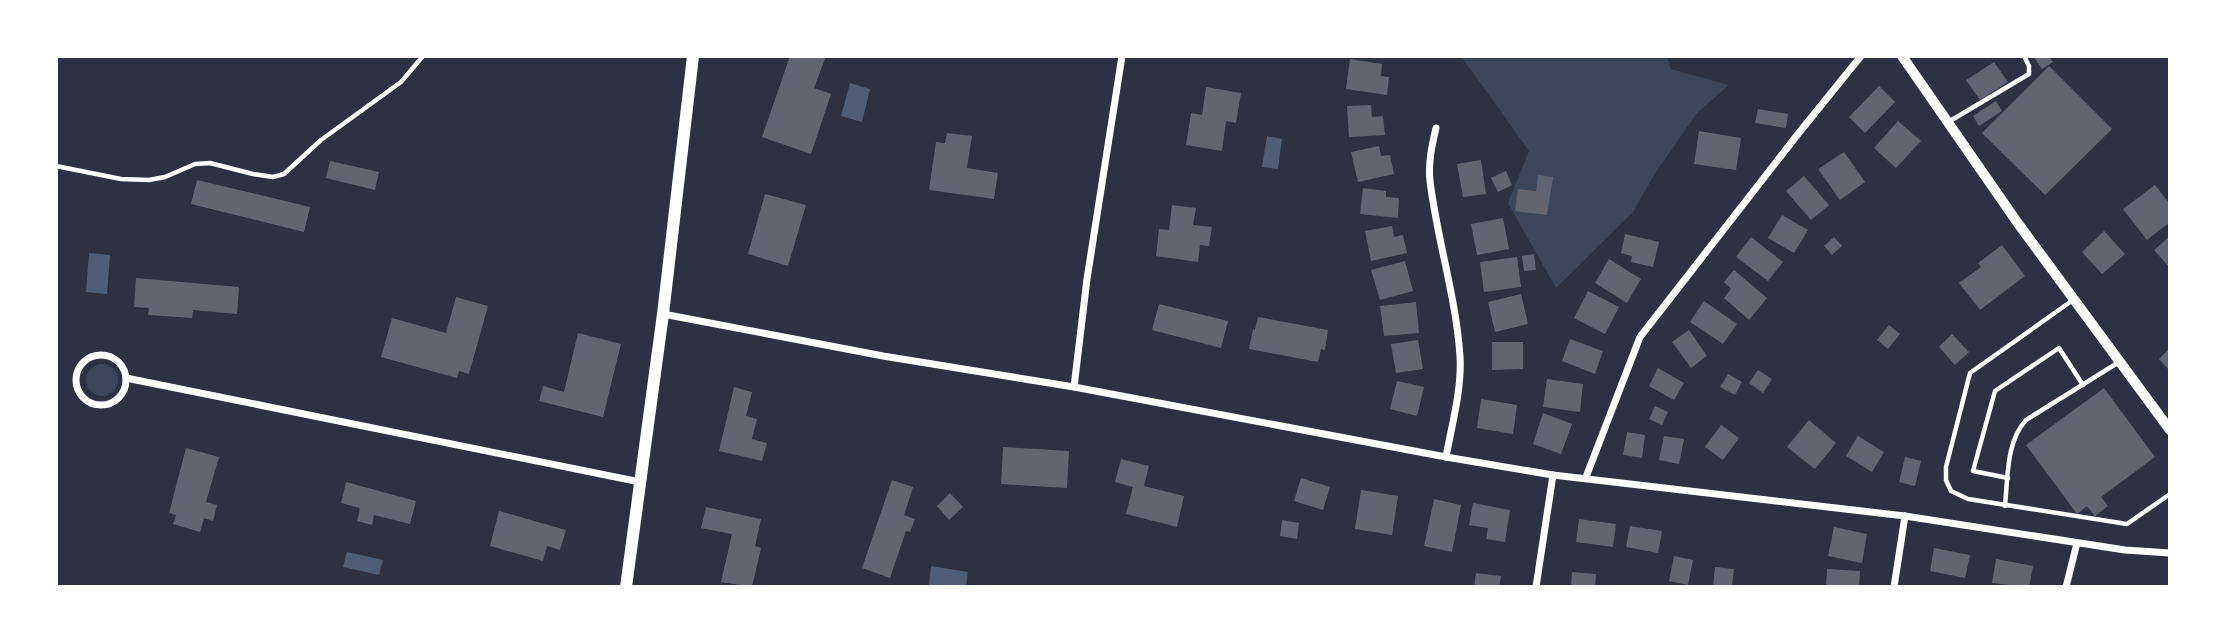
<svg xmlns="http://www.w3.org/2000/svg" width="2226" height="643" viewBox="0 0 2226 643" font-family="'Roboto Serif',serif">
	<style>
		.green { fill: #3c4559 }
		.water { fill: #4f5d75 }
		.building { fill: #626471 }
		.lines { fill: none; stroke-linecap: round; stroke-linejoin: round }
		.service { stroke: #fff; stroke-width: 4.5 }
		.minor { stroke: #fff; stroke-width: 7 }
		.tertiary { stroke: #fff; stroke-width: 10 }
		.secondary { stroke: #fff; stroke-width: 12 }
	</style>
	<rect width="100%" height="100%" fill="#2d3142"/>
	<!-- green -->
	<g class="green">
		<path d="M1461 56H1667L1671 69 1729 85 1697 113 1656 172 1633 212 1556 288 1508 203 1529 151Z"/>
		<circle cx="102" cy="380" r="16"/>
	</g>
	<!-- water -->
	<g class="water">
		<path d="M850 83 870 89 862 122 841 116Z"/>
		<path d="M1267 136 1282 139 1278 169 1262 167Z"/>
		<path d="M89 253 110 255 107 294 86 292Z"/>
		<path d="M347 552 383 560 379 575 343 567Z"/>
		<path d="M931 566 968 572 966 587 929 585Z"/>
	</g>
	<!-- building -->
	<g class="building">
		<path d="M790 56H826L814 88 831 94 811 154 762 137Z"/>
		<path d="M2033 56H2049L2053 62 2042 69Z"/>
		<path d="M1350 59 1382 64 1381 76 1389 77 1387 95 1346 89Z"/>
		<path d="M1994 62 2008 82 1980 100 1966 80Z"/>
		<path d="M2049 66 2112 129 2045 195 1982 133Z"/>
		<path d="M1879 86 1895 102 1865 133 1849 117Z"/>
		<path d="M1206 87 1241 93 1236 123 1226 121 1222 151 1186 145 1191 113 1202 115Z"/>
		<path d="M1996 101 2002 111 1979 126 1973 116Z"/>
		<path d="M1371 105 1372 117 1383 116 1385 135 1349 137 1347 106Z"/>
		<path d="M1758 109 1788 114 1786 128 1755 123Z"/>
		<path d="M1898 121 1921 141 1896 168 1874 148Z"/>
		<path d="M1699 131 1741 138 1736 170 1694 164Z"/>
		<path d="M947 133 972 136 967 168 998 173 994 199 929 190 936 142 945 143Z"/>
		<path d="M1379 146 1381 156 1390 155 1394 174 1358 182 1351 152Z"/>
		<path d="M1844 152 1865 182 1840 200 1818 169Z"/>
		<path d="M1481 160 1486 194 1463 197 1457 164Z"/>
		<path d="M330 161 379 172 375 190 326 178Z"/>
		<path d="M1506 171 1512 185 1498 192 1491 178Z"/>
		<path d="M1538 175 1553 177 1547 215 1515 211 1518 189 1536 191Z"/>
		<path d="M1804 176 1829 205 1811 220 1786 191Z"/>
		<path d="M197 180 310 207 304 232 191 204Z"/>
		<path d="M2155 185 2170 204V222L2147 240 2123 209Z"/>
		<path d="M1363 188 1386 191V197L1399 198 1398 218 1360 214Z"/>
		<path d="M765 194 806 205 788 266 748 254Z"/>
		<path d="M1172 205 1196 208 1193 225 1212 227 1209 246 1200 245 1198 262 1156 256 1159 229 1169 230Z"/>
		<path d="M1782 215 1808 230 1794 253 1768 238Z"/>
		<path d="M1503 218 1509 249 1477 255 1471 224Z"/>
		<path d="M1392 226 1394 237 1403 235 1407 253 1371 261 1365 231Z"/>
		<path d="M2104 231 2125 254 2102 274 2082 252Z"/>
		<path d="M1625 234 1659 242 1653 267 1631 262 1632 256 1621 253Z"/>
		<path d="M2170 236V265L2168 266 2154 250Z"/>
		<path d="M1751 237 1783 262 1768 281 1736 257Z"/>
		<path d="M1834 237 1842 246 1832 255 1824 246Z"/>
		<path d="M2002 245 2025 276 1980 310 1959 283 1981 267 1978 263Z"/>
		<path d="M1534 254 1536 270 1524 271 1522 256Z"/>
		<path d="M1517 257 1521 287 1484 292 1480 262Z"/>
		<path d="M1609 259 1641 279 1627 303 1595 283Z"/>
		<path d="M1405 261 1413 291 1380 300 1371 270Z"/>
		<path d="M1734 270 1767 298 1749 320 1724 298 1731 289 1724 282Z"/>
		<path d="M136 278 239 287 237 314 193 310 192 318 148 315 149 308 134 307Z"/>
		<path d="M1588 291 1619 307 1605 334 1574 318Z"/>
		<path d="M1521 294 1528 324 1495 332 1488 302Z"/>
		<path d="M456 297 488 306 469 374 459 371 457 378 381 357 392 318 446 333Z"/>
		<path d="M1704 301 1737 324 1723 344 1690 322Z"/>
		<path d="M1416 302 1419 333 1384 336 1380 306Z"/>
		<path d="M1159 304 1228 321 1221 348 1152 330Z"/>
		<path d="M1258 317 1328 330 1325 350 1321 349 1318 362 1249 349 1253 329 1255 330Z"/>
		<path d="M1889 325 1900 334 1888 349 1877 340Z"/>
		<path d="M1689 330 1707 356 1691 368 1672 342Z"/>
		<path d="M578 333 621 344 603 417 539 401 543 386 564 392Z"/>
		<path d="M1952 334 1969 352 1955 365 1939 347Z"/>
		<path d="M1570 339 1603 351 1595 374 1562 361Z"/>
		<path d="M1418 340 1423 369 1396 373 1391 344Z"/>
		<path d="M1492 342H1523V369L1492 370Z"/>
		<path d="M2170 348V371L2159 359Z"/>
		<path d="M1658 368 1684 383 1674 400 1649 386Z"/>
		<path d="M1758 370 1772 379 1763 393 1749 383Z"/>
		<path d="M1728 374 1742 382 1735 395 1720 387Z"/>
		<path d="M1547 379 1583 384 1580 412 1543 407Z"/>
		<path d="M1397 381 1424 387 1417 416 1390 409Z"/>
		<path d="M734 387 752 392 746 416 757 419 752 439 767 443 762 461 719 451Z"/>
		<path d="M2104 388 2155 457 2101 497 2108 506 2095 516 2087 506 2077 514 2026 445Z"/>
		<path d="M1481 399 1517 405 1513 434 1477 428Z"/>
		<path d="M1655 406 1668 412 1662 425 1649 419Z"/>
		<path d="M1543 413 1572 424 1561 454 1533 444Z"/>
		<path d="M1809 420 1836 443 1815 469 1787 447Z"/>
		<path d="M1721 425 1739 438 1723 460 1705 447Z"/>
		<path d="M1627 432 1645 435 1642 458 1623 455Z"/>
		<path d="M1664 436 1684 439 1679 464 1659 460Z"/>
		<path d="M1858 436 1884 452 1872 472 1846 456Z"/>
		<path d="M1003 447 1069 451 1067 488 1001 484Z"/>
		<path d="M186 448 219 457 206 502 217 505 213 521 204 518 200 532 173 524 176 515 169 513Z"/>
		<path d="M1905 457 1921 461 1915 486 1899 482Z"/>
		<path d="M1121 459 1149 466 1144 486 1184 496 1177 527 1126 514 1133 487 1115 482Z"/>
		<path d="M1301 478 1330 487 1323 510 1294 501Z"/>
		<path d="M892 480 913 487 904 515 915 519 910 532 906 531 890 578 862 568Z"/>
		<path d="M346 482 416 501 410 524 374 515 372 525 357 521 360 508 341 503Z"/>
		<path d="M1361 490 1398 496 1392 535 1355 529Z"/>
		<path d="M950 493 963 507 949 520 937 506Z"/>
		<path d="M1434 499 1461 505 1452 552 1424 546Z"/>
		<path d="M1473 503 1510 510 1505 542 1486 539 1488 528 1469 525Z"/>
		<path d="M706 507 761 519 755 546 761 548 752 587 721 582 732 534 701 528Z"/>
		<path d="M499 511 566 530 560 550 547 546 543 561 490 546Z"/>
		<path d="M1579 519 1616 524 1613 547 1576 542Z"/>
		<path d="M1282 520 1299 523 1297 539 1280 536Z"/>
		<path d="M1630 526 1662 531 1658 553 1626 547Z"/>
		<path d="M1834 527 1867 534 1862 563 1828 556Z"/>
		<path d="M1934 548 1970 555 1965 578 1930 571Z"/>
		<path d="M1674 556 1693 560 1688 585 1669 581Z"/>
		<path d="M1996 559 2033 566 2029 587 1992 583Z"/>
		<path d="M1715 567 1734 569 1732 587H1713Z"/>
		<path d="M1827 569 1860 571 1859 587H1826Z"/>
		<path d="M1572 572 1596 574 1595 587H1571Z"/>
		<path d="M1476 573 1501 576 1499 587H1474Z"/>
	</g>
	<g class="lines">
		<!-- service -->
		<g class="service">
			<path d="M1950 121 2029 74V66L2024 56"/>
			<path d="M56 166 121 179 149 180 165 177 195 164 210 163 253 174 273 177 284 174 321 140 401 82 423 56"/>
			<path d="M2073 300 1970 373 1946 467V480L1951 491 1968 499 2127 524 2170 494"/>
			<path d="M2008 478 1973 471 1995 391 2059 348 2083 385"/>
			<path d="M2005 506C2008 477 2006 442 2026 420L2119 362"/>
		</g>
		<!-- minor -->
		<g class="minor">
			<path d="M1436 128C1432 145 1428 163 1430 181 1437 239 1456 297 1460 356 1462 389 1452 424 1446 457"/>
			<path d="M663 314 883 356 1074 387 1446 457 1553 475 1905 516 2125 550 2170 553"/>
			<circle cx="101" cy="380" r="25"/>
			<path d="M126 378 640 482"/>
			<path d="M1074 387 1087 279 1122 56"/>
			<path d="M1586 477 1640 337 1798 134 1861 56"/>
			<path d="M1536 587 1553 475"/>
			<path d="M1894 587 1905 516"/>
			<path d="M2066 587 2077 543"/>
		</g>
		<!-- tertiary -->
		<path class="tertiary" d="M1902 56 2017 222 2170 430"/>
		<!-- secondary -->
		<path class="secondary" d="M626 587 663 314 693 56"/>
	</g>
	<!-- border -->
	<rect width="2226" height="643" fill="none" stroke="#ffffff" stroke-width="116"/>
</svg>
